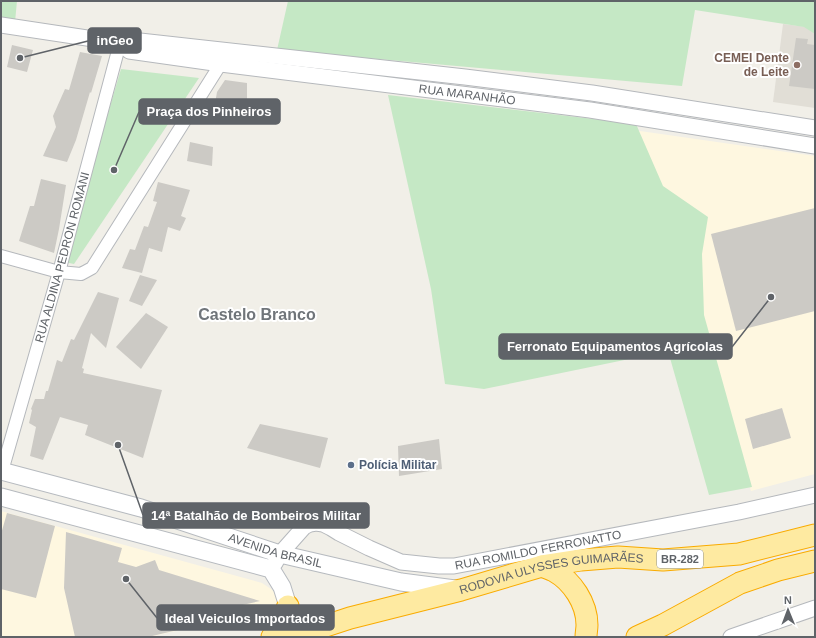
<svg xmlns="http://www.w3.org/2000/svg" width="816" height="638" viewBox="0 0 816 638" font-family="Arial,sans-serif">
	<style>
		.commercial { fill: #fef7e0 }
		.education { fill: #e1ded6 }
		.green { fill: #c5e8c5 }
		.building { fill: #cccac5 }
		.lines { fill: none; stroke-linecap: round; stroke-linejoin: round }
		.minor-casing { stroke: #b5b8bc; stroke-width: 14 }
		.tertiary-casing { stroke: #b5b8bc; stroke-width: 17 }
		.secondary-casing { stroke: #b6babf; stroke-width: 19 }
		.trunk-casing { stroke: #f9ab00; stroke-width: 23 }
		.minor { stroke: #fff; stroke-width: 12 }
		.tertiary { stroke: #fff; stroke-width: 15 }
		.secondary { stroke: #fff; stroke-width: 17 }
		.trunk { stroke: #feeaa1; stroke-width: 21 }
		.education-dot { fill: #8d6e63; stroke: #fff; stroke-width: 1.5 }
		.service-dot { fill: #5c6f8a; stroke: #fff; stroke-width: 1.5 }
		.labels { text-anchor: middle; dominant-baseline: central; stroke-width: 4; stroke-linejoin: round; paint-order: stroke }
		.shield { fill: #fff; stroke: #8f9295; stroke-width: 1 }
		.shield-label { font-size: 11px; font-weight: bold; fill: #5f6368 }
		.education-label { font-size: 12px; font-weight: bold; fill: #785e54; stroke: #fff; text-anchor: end }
		.street-label { font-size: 12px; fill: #5f6368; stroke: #fff }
		.service-label { font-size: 12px; font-weight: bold; fill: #4e5e75; stroke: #fff; text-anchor: start }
		.district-label { font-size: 16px; font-weight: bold; fill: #70757a; stroke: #fff }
		.leader { fill: none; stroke: #5f6368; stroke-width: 1.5 }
		.callout-dot { fill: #5f6368; stroke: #fff; stroke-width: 1.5 }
		.callout { fill: #5f6368; stroke: #5f6368; stroke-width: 1.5 }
		.callout-label { font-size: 13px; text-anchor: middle; font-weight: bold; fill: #fff }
	</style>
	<rect width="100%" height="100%" fill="#f1efe8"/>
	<!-- commercial -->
	<g class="commercial">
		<path d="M633 130 815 156V474L751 491Z"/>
		<path d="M1 511 262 583 271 589 278 596V607L150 637H1Z"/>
	</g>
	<!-- education -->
	<path class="education" d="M783 24 815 28V108L773 102Z"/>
	<!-- green -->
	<g class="green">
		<path d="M1 1H17L15 22 1 20Z"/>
		<path d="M288 1H815V34L804 27 695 10 682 86 277 50Z"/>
		<path d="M121 69 199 78 74 264 64 262Z"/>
		<path d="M388 95 636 124 663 186 708 217 702 254 704 315 752 487 709 495 668 351 484 389 445 384 431 289Z"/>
	</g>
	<!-- building -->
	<g class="building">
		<path d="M796 38 808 39 807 44 815 45V89L789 86Z"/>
		<path d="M12 45 33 50 27 72 7 67Z"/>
		<path d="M80 52 102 56 91 93 90 92 76 140 67 162 43 156 56 127 53 116 65 89 69 90Z"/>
		<path d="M225 80 247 83V104L241 103 237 121 213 115 217 92Z"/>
		<path d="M190 142 213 147 212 166 187 161Z"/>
		<path d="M41 179 66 185 59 229 54 253 19 241 30 206H34Z"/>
		<path d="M158 182 190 190 181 216 186 218 180 231 168 227 162 252 149 248 142 273 122 268 130 249 135 250 144 226 148 227 157 202 153 201Z"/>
		<path d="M815 208V311L736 331 711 234Z"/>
		<path d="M140 275 157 280 142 306 129 301Z"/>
		<path d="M98 292 119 298 106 348 91 333 82 368 84 369 83 373 162 390 143 458 85 435 88 425 60 417 43 460 30 456 36 427 29 423 32 410 31 409 35 399H44L46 391H48L57 360 62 362 71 339 74 340Z"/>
		<path d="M146 313 168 327 141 369 116 347Z"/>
		<path d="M782 408 791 438 753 449 745 419Z"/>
		<path d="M260 424 328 438 320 468 247 448Z"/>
		<path d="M439 439 442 469 399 476 398 446Z"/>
		<path d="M7 513 55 526 36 598 1 589V534Z"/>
		<path d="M66 532 122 548 118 562 136 567 155 560 159 570 260 601 187 617 182 629 148 637H75L64 588Z"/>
	</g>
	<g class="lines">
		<!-- minor casing -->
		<g class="minor-casing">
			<g id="minor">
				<path d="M1 256 59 272 81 274 92 268 225 57"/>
				<path id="s1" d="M2 471 59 272 120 43"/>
			</g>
		</g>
		<!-- tertiary casing -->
		<g class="tertiary-casing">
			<g id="tertiary">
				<path d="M1 25 120 43 131 40 465 77 592 93 815 128"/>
				<path id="s2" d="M120 43 129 51 221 64 590 110 815 146"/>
				<path id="s3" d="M275 563 280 554 304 527 310 524 316 523 323 524 331 528 339 533 369 548 401 562 439 566H454L739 512 815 495"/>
				<path d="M731 637 815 608"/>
			</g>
		</g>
		<!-- secondary casing -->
		<g class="secondary-casing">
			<g id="secondary">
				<path id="s4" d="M1 471 141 508 280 554 401 582 455 589"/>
				<path d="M1 497 271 569 282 587 297 635"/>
			</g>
		</g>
		<!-- trunk casing -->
		<g class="trunk-casing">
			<g id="trunk">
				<path d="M542 566C546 568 550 569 554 571 572 581 587 603 587 625 587 629 586 633 586 637"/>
				<path d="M272 637 281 623 288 606"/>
				<path id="s5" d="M292 637 350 618 461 590 542 566 581 560 618 557 663 560 739 554 815 535"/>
				<path d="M637 637 663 625 740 583 778 570 815 561"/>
			</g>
		</g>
		<!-- minor -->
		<use href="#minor" class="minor"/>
		<!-- tertiary -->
		<use href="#tertiary" class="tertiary"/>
		<!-- secondary -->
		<use href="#secondary" class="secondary"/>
		<!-- trunk -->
		<use href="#trunk" class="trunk"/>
	</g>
	<!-- markers -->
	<circle class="education-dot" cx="797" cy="65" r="4"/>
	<circle class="service-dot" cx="351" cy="465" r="4"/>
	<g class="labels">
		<!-- shield labels -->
		<rect class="shield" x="657" y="550" width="46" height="18" rx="3"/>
		<g class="shield-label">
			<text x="680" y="559">BR-282</text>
		</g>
		<!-- education labels -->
		<g class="education-label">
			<text x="789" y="58">CEMEI Dente<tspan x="789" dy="14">de Leite</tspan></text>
		</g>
		<!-- street labels -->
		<g class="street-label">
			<text stroke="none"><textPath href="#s2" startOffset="353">RUA MARANHÃO</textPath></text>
			<text stroke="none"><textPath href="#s1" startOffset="222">RUA ALDINA PEDRON ROMANI</textPath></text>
			<text stroke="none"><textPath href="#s4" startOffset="286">AVENIDA BRASIL</textPath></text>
			<text stroke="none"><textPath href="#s3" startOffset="292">RUA ROMILDO FERRONATTO</textPath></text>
			<text stroke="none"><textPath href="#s5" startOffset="268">RODOVIA ULYSSES GUIMARÃES</textPath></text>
		</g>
		<!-- service labels -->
		<g class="service-label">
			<text x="359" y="465">Polícia Militar</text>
		</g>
		<!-- district labels -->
		<g class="district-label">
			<text x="257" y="314">Castelo Branco</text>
		</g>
	</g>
	<!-- callouts -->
	<path class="leader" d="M20 58L88 41M114 170L139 112M771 297L732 347M118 445L143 515M126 579L157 618"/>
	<g class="callout-dot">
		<circle cx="20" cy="58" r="4"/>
		<circle cx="114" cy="170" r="4"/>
		<circle cx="771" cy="297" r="4"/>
		<circle cx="118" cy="445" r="4"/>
		<circle cx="126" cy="579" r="4"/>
	</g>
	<g class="callout">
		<rect x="88" y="28" width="53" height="25" rx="4"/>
		<rect x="139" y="99" width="141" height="25" rx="4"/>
		<rect x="499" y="334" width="233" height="25" rx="4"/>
		<rect x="143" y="503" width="226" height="25" rx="4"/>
		<rect x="157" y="605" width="177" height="25" rx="4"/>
	</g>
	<g class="callout-label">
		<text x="115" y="45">inGeo</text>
		<text x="209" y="116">Praça dos Pinheiros</text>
		<text x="615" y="351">Ferronato Equipamentos Agrícolas</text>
		<text x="256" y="520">14ª Batalhão de Bombeiros Militar</text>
		<text x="245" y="623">Ideal Veiculos Importados</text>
	</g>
	<!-- border -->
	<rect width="816" height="638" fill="none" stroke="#5f6368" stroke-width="4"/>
	<!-- north arrow -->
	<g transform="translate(788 610) rotate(359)" stroke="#ffffff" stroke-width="3" paint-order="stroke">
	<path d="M0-3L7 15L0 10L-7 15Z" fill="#5f6368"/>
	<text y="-6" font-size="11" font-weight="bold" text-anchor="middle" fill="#5f6368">N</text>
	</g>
</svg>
